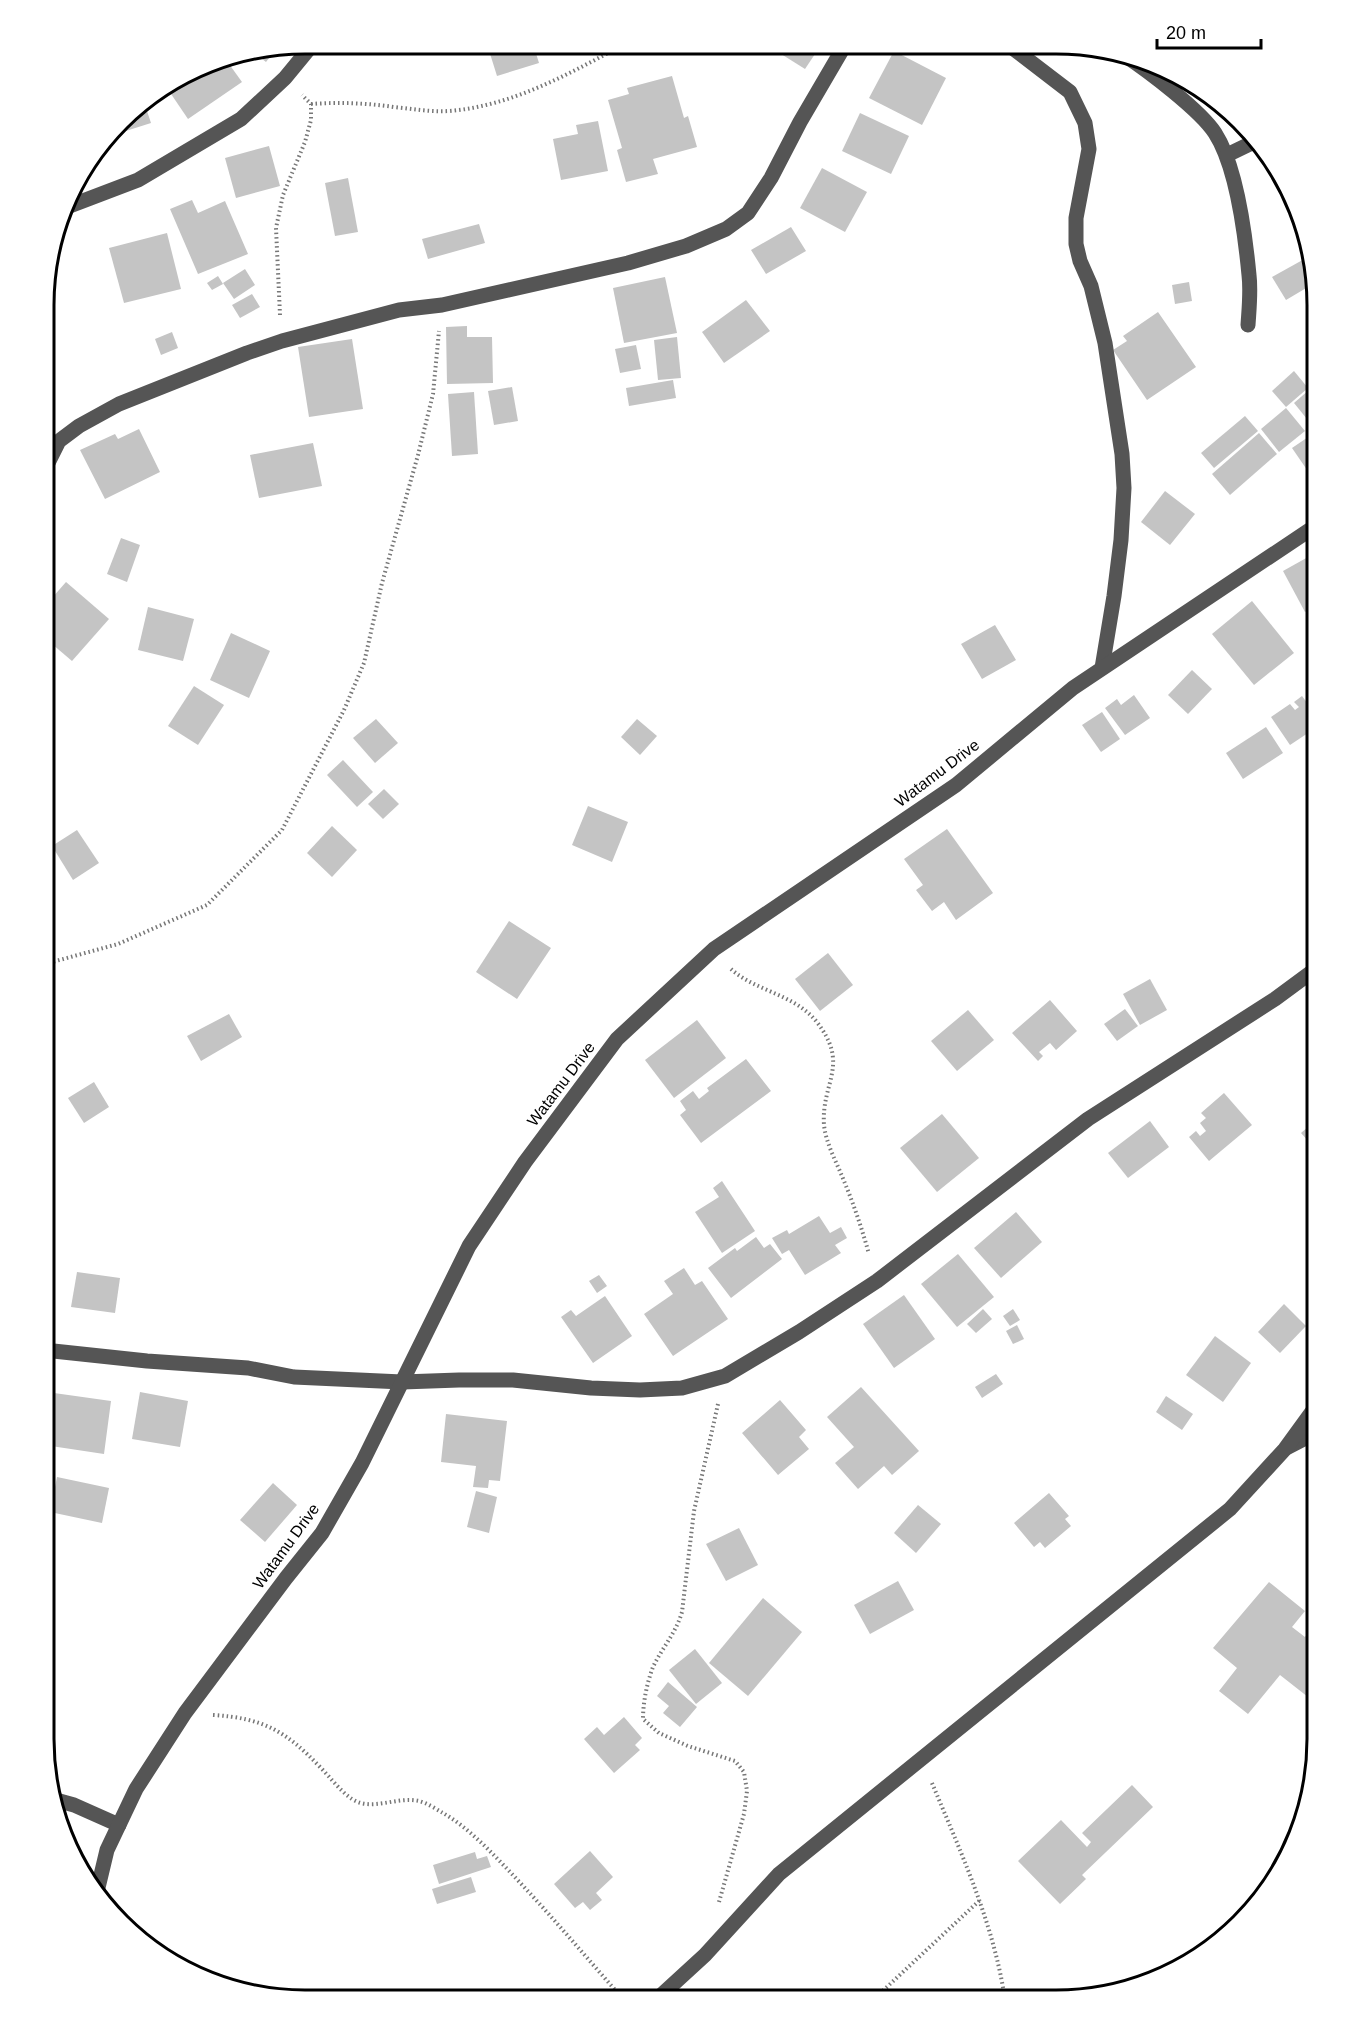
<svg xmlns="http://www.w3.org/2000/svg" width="1361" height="2044" viewBox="0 0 1361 2044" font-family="Helvetica,sans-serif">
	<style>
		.building { fill: #c4c4c4 }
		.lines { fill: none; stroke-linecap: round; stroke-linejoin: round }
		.path { stroke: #777; stroke-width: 4; stroke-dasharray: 1.5 3; stroke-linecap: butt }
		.minor { stroke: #555; stroke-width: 15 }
		.labels { text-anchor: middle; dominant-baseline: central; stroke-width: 5; stroke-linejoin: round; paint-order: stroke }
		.street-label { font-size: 16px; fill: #000; stroke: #fff }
		.rim { fill: none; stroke: #000; stroke-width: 3 }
	</style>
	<rect width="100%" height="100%" fill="#fff"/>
	<!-- building -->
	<g class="building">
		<path d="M487 44H533L539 63 497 76Z"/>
		<path d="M772 45H821L805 69 770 47Z"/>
		<path d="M277 48 266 62 253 52 273 49Z"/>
		<path d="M894 51 946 78 922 125 869 98Z"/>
		<path d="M220 57H224L242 82 188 119 167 88Z"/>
		<path d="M672 76 684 118 688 116 697 147 653 159 658 174 626 182 617 150 622 148 608 100 629 94 627 88Z"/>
		<path d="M144 102 151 123 110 136 133 108Z"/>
		<path d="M860 113 909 136 891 174 842 151Z"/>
		<path d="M598 121 608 171 561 180 553 139 578 134 576 125Z"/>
		<path d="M269 146 280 186 236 198 225 158Z"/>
		<path d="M822 168 867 192 845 232 800 208Z"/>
		<path d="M348 178 358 232 335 236 325 183Z"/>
		<path d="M192 200 198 213 225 201 248 254 198 274 170 209Z"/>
		<path d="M479 224 485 243 428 259 422 239Z"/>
		<path d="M791 227 806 251 766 274 751 250Z"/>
		<path d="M167 233 181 289 124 303 109 248Z"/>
		<path d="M1308 257 1313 284 1286 300 1272 277Z"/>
		<path d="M245 269 255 285 234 299 223 283Z"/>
		<path d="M218 276 223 284 212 290 207 283Z"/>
		<path d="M665 277 677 333 624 343 613 288Z"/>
		<path d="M1189 282 1192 301 1175 304 1172 285Z"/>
		<path d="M252 294 260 307 240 318 232 305Z"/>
		<path d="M746 300 770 331 724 363 702 332Z"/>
		<path d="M1158 312 1196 367 1147 400 1113 350 1127 341 1123 336Z"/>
		<path d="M1317 325V347L1307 332Z"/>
		<path d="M467 326V337H492L493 383 447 384 446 327Z"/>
		<path d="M172 332 178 348 161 355 155 339Z"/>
		<path d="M677 337 681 378 658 380 654 340Z"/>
		<path d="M352 339 363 409 309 417 298 347Z"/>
		<path d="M636 345 641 369 620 373 615 349Z"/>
		<path d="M1294 371 1308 388 1286 407 1272 391Z"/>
		<path d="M673 380 676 398 629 406 626 388Z"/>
		<path d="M1317 383V419L1311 424 1294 403Z"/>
		<path d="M512 387 518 421 494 425 488 391Z"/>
		<path d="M474 392 478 454 452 456 448 394Z"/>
		<path d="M1286 408 1305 431 1279 452 1261 429Z"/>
		<path d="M1245 416 1258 431 1214 468 1201 453Z"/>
		<path d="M139 429 160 472 105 499 80 450 115 434 118 439Z"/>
		<path d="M1317 431V478L1314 480 1292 448Z"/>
		<path d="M1259 433 1277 454 1230 495 1212 474Z"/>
		<path d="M313 443 322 486 259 498 250 455Z"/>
		<path d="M1165 491 1195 514 1170 545 1141 522Z"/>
		<path d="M121 538 140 545 127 582 107 574Z"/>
		<path d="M1317 552V605L1305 612 1283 571Z"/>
		<path d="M66 582 109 619 72 661 45 638V606Z"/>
		<path d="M1252 601 1294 653 1254 685 1212 634Z"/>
		<path d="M148 607 194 619 183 661 138 650Z"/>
		<path d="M995 625 1016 660 982 679 961 644Z"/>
		<path d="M231 633 270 651 249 698 210 680Z"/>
		<path d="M1192 670 1212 689 1188 714 1168 695Z"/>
		<path d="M194 686 224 705 198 745 168 726Z"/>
		<path d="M1134 695 1150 718 1125 735 1105 708 1117 699 1121 705Z"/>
		<path d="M1302 696 1308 704 1317 698V727L1290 745 1271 717 1290 704 1295 710 1299 707 1294 702Z"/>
		<path d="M1102 712 1120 739 1101 752 1082 725Z"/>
		<path d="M376 719 398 743 375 763 353 738Z"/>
		<path d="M637 719 657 736 640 755 621 737Z"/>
		<path d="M1266 727 1283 753 1243 779 1226 753Z"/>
		<path d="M343 760 373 792 357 807 327 775Z"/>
		<path d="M384 789 399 804 383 819 368 804Z"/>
		<path d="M588 806 628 822 612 862 572 845Z"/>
		<path d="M332 826 357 850 332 877 307 853Z"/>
		<path d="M947 829 993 893 956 920 944 902 932 911 916 890 923 885 904 859Z"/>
		<path d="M77 830 99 863 73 880 52 846Z"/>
		<path d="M509 921 551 948 517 999 476 972Z"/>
		<path d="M828 953 853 985 820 1011 795 979Z"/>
		<path d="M1150 979 1167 1010 1140 1025 1123 994Z"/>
		<path d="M1050 1000 1077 1031 1056 1050 1050 1043 1039 1052 1043 1056 1038 1061 1012 1033Z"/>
		<path d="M1125 1009 1138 1026 1117 1041 1104 1024Z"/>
		<path d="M968 1010 994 1040 957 1071 931 1041Z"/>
		<path d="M229 1014 242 1037 201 1061 187 1036Z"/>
		<path d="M697 1020 726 1058 674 1098 645 1060Z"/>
		<path d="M746 1059 771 1091 701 1143 680 1115 686 1110 680 1101 693 1091 699 1099 709 1091 707 1088Z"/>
		<path d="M94 1082 109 1107 84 1123 68 1098Z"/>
		<path d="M1224 1093 1252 1125 1209 1161 1189 1137 1196 1131 1200 1136 1206 1131 1200 1123 1206 1118 1201 1113Z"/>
		<path d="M942 1114 979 1158 937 1192 900 1148Z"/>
		<path d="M1317 1119V1151L1301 1133Z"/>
		<path d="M1150 1121 1169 1147 1128 1178 1108 1153Z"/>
		<path d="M722 1181 755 1231 722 1253 695 1212 719 1197 713 1188Z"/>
		<path d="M1016 1212 1042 1242 1001 1278 974 1248Z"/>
		<path d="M819 1216 830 1233 841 1227 847 1238 835 1245 841 1253 805 1275 789 1250 782 1254 772 1238 787 1230 789 1234Z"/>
		<path d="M756 1237 764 1248 770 1244 782 1259 731 1298 708 1268 735 1248 737 1251Z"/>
		<path d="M958 1254 994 1297 957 1327 921 1284Z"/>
		<path d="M684 1268 695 1285 702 1281 728 1319 673 1356 644 1314 673 1294 664 1281Z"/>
		<path d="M77 1272 120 1278 115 1313 71 1307Z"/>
		<path d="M599 1275 607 1286 597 1293 589 1281Z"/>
		<path d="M904 1295 935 1339 894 1368 863 1324Z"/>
		<path d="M605 1296 632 1336 593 1363 561 1317 571 1310 576 1316Z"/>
		<path d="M1284 1304 1306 1326 1280 1353 1258 1332Z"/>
		<path d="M983 1309 992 1319 976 1333 967 1324Z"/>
		<path d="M1013 1309 1020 1320 1010 1326 1003 1316Z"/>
		<path d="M1017 1325 1024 1339 1013 1344 1006 1331Z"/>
		<path d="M1215 1336 1251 1363 1223 1402 1186 1375Z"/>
		<path d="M996 1374 1003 1384 982 1398 975 1387Z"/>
		<path d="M861 1387 919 1451 892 1475 884 1466 858 1489 835 1463 854 1447 827 1417Z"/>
		<path d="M140 1392 188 1401 180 1447 132 1439Z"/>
		<path d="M54 1393 111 1401 104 1454 51 1446 55 1419 50 1418Z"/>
		<path d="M1166 1396 1193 1414 1182 1430 1156 1412Z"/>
		<path d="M780 1400 806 1430 799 1437 809 1449 778 1475 742 1433Z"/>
		<path d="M446 1414 507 1421 500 1481 489 1480 488 1488 473 1487 476 1466 441 1462Z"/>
		<path d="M57 1477 109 1488 102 1523 50 1512Z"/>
		<path d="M273 1483 297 1505 265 1542 240 1520Z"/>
		<path d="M476 1491 497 1497 489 1533 467 1527Z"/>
		<path d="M1049 1493 1069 1516 1065 1519 1071 1526 1045 1548 1040 1542 1034 1547 1014 1523Z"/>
		<path d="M918 1505 941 1524 916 1553 894 1533Z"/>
		<path d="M739 1528 758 1565 726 1581 706 1544Z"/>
		<path d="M898 1581 914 1610 870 1634 854 1605Z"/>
		<path d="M1269 1582 1305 1611 1292 1627 1305 1637 1312 1627 1317 1631V1685L1308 1697 1280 1675 1248 1714 1219 1691 1237 1668 1213 1648Z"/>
		<path d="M763 1598 802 1632 748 1696 709 1663Z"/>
		<path d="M695 1649 722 1683 696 1704 669 1670Z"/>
		<path d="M668 1682 697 1707 680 1727 663 1713 669 1706 657 1696Z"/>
		<path d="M624 1717 642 1738 635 1745 640 1750 614 1773 584 1739 597 1727 604 1735Z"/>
		<path d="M1132 1785 1153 1807 1082 1875 1086 1879 1060 1904 1018 1861 1061 1820 1087 1847 1091 1842 1082 1833Z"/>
		<path d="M590 1851 613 1877 596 1893 602 1900 590 1910 583 1902 575 1908 554 1884Z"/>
		<path d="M475 1852 477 1859 487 1856 491 1867 439 1884 433 1865Z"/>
		<path d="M471 1877 476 1892 437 1904 432 1889Z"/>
	</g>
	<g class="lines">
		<!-- path -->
		<g class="path">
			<path d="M311 104C339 102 366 103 394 107 413 109 430 112 449 111 513 106 570 73 625 44"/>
			<path d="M280 315 276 228 283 195 305 142 311 120V104L302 95"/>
			<path d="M45 964 118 944 207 905 282 830 344 710 364 663 382 583 418 455 433 394 439 331"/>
			<path d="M731 969C755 991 794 994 816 1021 851 1065 821 1082 824 1125 826 1144 837 1163 844 1181 854 1205 862 1229 869 1254"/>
			<path d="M718 1404 694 1511 682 1612C676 1633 662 1648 653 1667 647 1683 643 1702 643 1719L659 1733 688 1746 735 1761 744 1772 747 1791 744 1814 719 1902"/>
			<path d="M213 1715C263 1718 286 1731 320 1767 330 1777 340 1791 352 1799 372 1812 396 1796 419 1801 427 1803 436 1809 443 1813 469 1828 491 1852 511 1873 550 1914 586 1957 623 1999"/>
			<path d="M932 1783C961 1853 994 1924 1005 2000"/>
			<path d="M873 2000 980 1900"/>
		</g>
		<!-- minor -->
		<g class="minor">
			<path d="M1010 46 1070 92 1085 123 1089 149 1076 218V244L1080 261 1091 286 1105 343 1122 454 1124 488 1121 540 1114 596 1102 668"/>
			<path d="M1124 55C1147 70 1200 110 1215 133 1237 167 1245 233 1249 275 1251 291 1249 309 1248 325"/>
			<path d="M1227 155 1258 140"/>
			<path d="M67 207 138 180 241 119 285 78 313 44"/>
			<path d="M45 469 59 441 79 426 119 404 247 353 282 341 399 310 442 305 628 263 686 246 726 229 748 213 771 178 800 122 845 45"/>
			<path d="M44 1350 147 1361 248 1368 294 1377 402 1382 459 1380H513L591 1388 640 1390 682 1388 725 1376 799 1332 877 1281 1088 1119 1275 999 1317 968"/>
			<path d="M1288 1447 1317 1432"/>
			<path d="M56 1800 74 1805 119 1825"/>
			<path d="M96 1896 107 1850 136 1789 185 1713 286 1578 322 1533 362 1463 469 1246 525 1162 617 1039 714 949 956 785 1073 688 1317 525"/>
			<path d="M657 1999 705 1955 779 1874 1230 1509 1285 1449 1317 1405"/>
		</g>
	</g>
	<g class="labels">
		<!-- street labels -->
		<g class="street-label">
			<text transform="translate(937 773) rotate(-37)">Watamu Drive</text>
			<text transform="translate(561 1084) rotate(-53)">Watamu Drive</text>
			<text transform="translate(286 1546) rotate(-54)">Watamu Drive</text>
		</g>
	</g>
	<!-- crop -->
	<path d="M0 0H1361V2044H0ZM305 54H1056A251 251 0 0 1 1307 305V1739A251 251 0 0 1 1056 1990H305A251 251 0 0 1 54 1739V305A251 251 0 0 1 305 54Z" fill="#fff" fill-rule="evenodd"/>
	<path class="rim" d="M305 54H1056A251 251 0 0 1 1307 305V1739A251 251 0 0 1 1056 1990H305A251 251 0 0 1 54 1739V305A251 251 0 0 1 305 54Z"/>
	<!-- scale -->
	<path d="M1157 39v9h104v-9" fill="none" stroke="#000000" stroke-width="3"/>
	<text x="1166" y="39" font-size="18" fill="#000000" stroke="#ffffff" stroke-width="4.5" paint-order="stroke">20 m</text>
</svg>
